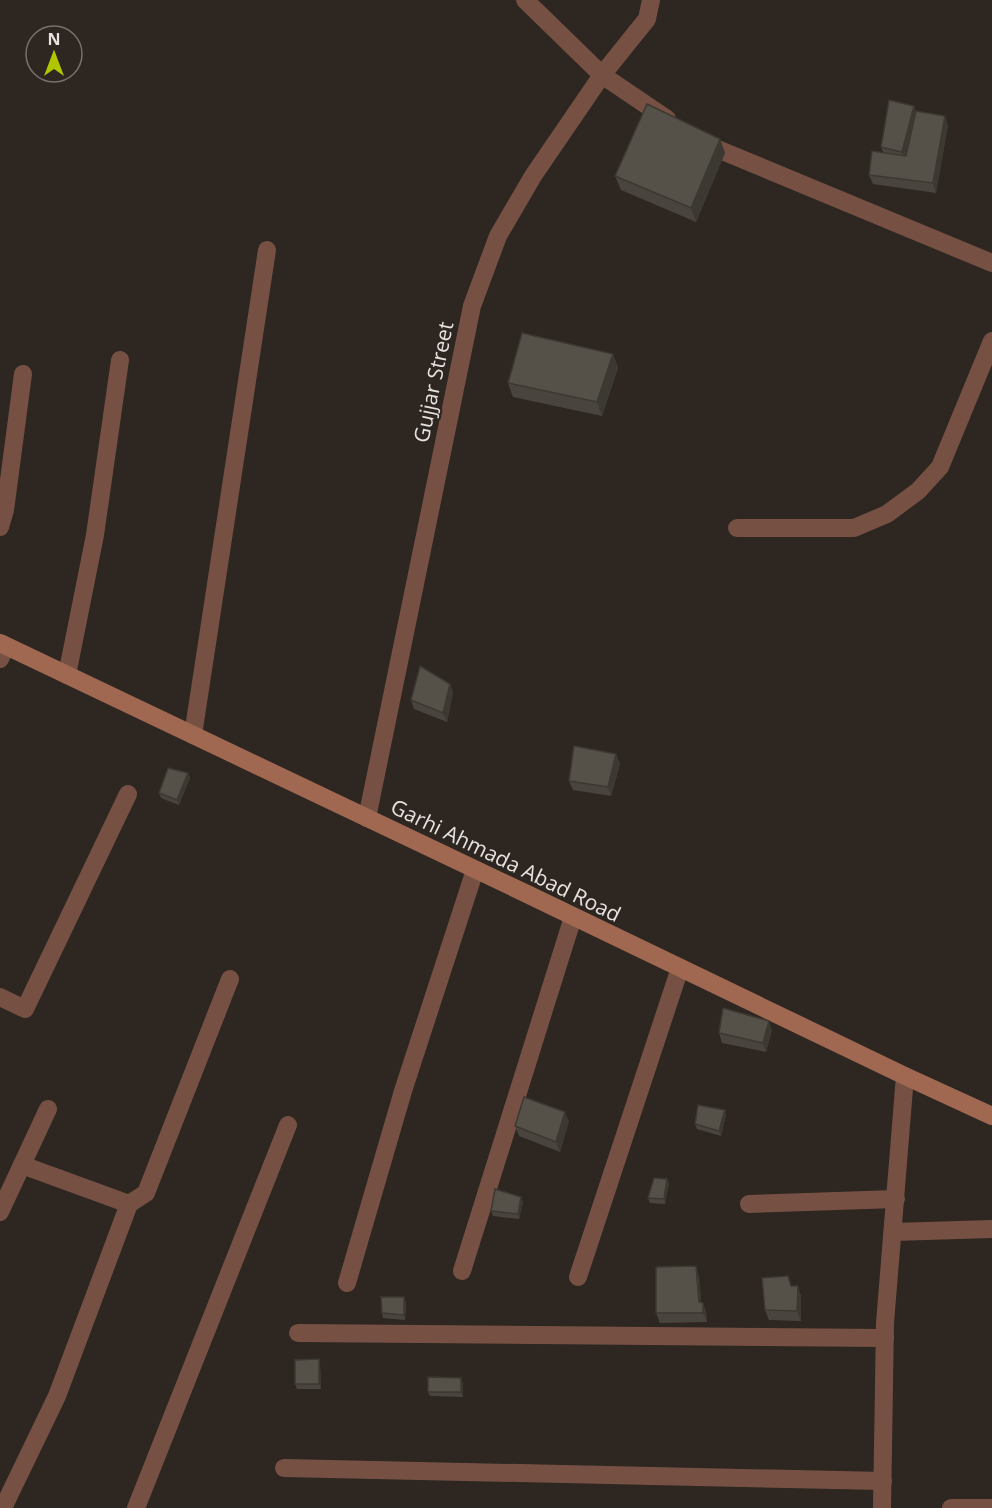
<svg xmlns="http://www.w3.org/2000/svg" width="992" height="1508" viewBox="0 0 992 1508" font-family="'Open Sans',sans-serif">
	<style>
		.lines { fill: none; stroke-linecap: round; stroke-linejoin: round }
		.street { stroke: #765143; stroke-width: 18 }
		.secondary { stroke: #a16851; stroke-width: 18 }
		.wall { fill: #49453e }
		.shaded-wall { fill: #3c3832 }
		.building { fill: #555048; stroke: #3c3832; stroke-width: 1.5 }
		.labels { text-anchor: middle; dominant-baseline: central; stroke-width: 4.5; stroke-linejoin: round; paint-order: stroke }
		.street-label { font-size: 21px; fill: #e7e2df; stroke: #2d2621 }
	</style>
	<rect width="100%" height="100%" fill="#2d2621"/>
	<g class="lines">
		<!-- street -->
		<g class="street">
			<path d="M525 0 602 75 667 119"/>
			<path d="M703 143 992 263"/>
			<path d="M0 527 5 510 23 374"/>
			<path d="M737 528H854L887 514 918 491 940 467 992 341"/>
			<path d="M0 659 6 646"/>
			<path d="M67 675 95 535 120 360"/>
			<path d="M193 735 267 250"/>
			<path d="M367 818 472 306 498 236 533 176 602 75 647 19 651 0"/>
			<path d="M0 997 25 1009 128 794"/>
			<path d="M22 1165 129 1204"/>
			<path d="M749 1204 896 1199"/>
			<path d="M0 1212 48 1109"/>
			<path d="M893 1232 992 1229"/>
			<path d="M462 1271 573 917"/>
			<path d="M578 1277 680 968"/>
			<path d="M347 1283 403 1091 475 870"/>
			<path d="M298 1333 885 1338"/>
			<path d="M284 1468 883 1481"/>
			<path d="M3 1508 57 1396 129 1204 146 1193 230 979"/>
			<path d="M136 1508 288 1125"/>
			<path d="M882 1508 885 1323 905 1076"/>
			<path d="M951 1508H992"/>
		</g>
		<!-- secondary -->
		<path class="secondary" d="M0 643 527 894 905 1076 992 1116"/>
	</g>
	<!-- wall -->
	<g class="wall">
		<path d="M914 106 916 112 948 125 936 193 873 184 869 175 883 152 881 147Z"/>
		<path d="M720 139 725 153 696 222 621 190 615 176Z"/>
		<path d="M613 354 618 368 602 416 513 397 508 383Z"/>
		<path d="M450 684 453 693 447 722 414 709 411 700Z"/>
		<path d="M616 754 620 764 611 796 573 790 569 781Z"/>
		<path d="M188 773 190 778 179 805 161 798 159 793Z"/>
		<path d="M772 1030 766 1052 722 1043 719 1033Z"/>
		<path d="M726 1115 721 1136 697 1129 695 1124Z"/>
		<path d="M569 1121 560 1152 519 1136 515 1126Z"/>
		<path d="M669 1183 665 1204 650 1203 648 1198Z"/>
		<path d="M523 1202 519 1219 493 1216 491 1211Z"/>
		<path d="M699 1276 701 1302 703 1303 706 1312 707 1322 660 1323 656 1313Z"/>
		<path d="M792 1286 801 1296V1321L769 1320 765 1310Z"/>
		<path d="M406 1302 405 1320 383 1318 382 1313Z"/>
		<path d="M319 1359 320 1364 321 1389H297L295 1384Z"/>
		<path d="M463 1383V1397L430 1396 428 1392Z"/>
	</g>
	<!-- shaded-wall -->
	<g class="shaded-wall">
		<path d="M914 106 917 116 906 162 902 152Z"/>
		<path d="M945 116 948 125 936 193 933 183Z"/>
		<path d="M720 139 725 153 696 222 691 208Z"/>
		<path d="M613 354 618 368 602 416 597 402Z"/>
		<path d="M450 684 453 693 447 722 443 713Z"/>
		<path d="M616 754 620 764 611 796 608 787Z"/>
		<path d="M188 773 190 778 179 805 177 800Z"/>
		<path d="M769 1021 772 1030 766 1052 763 1043Z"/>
		<path d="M725 1110 726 1115 721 1136 719 1131Z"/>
		<path d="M565 1112 569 1121 560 1152 556 1142Z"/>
		<path d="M667 1179 669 1183 665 1204 664 1199Z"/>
		<path d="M521 1197 523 1202 519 1219 518 1214Z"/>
		<path d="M696 1266 699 1276 702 1311 699 1302Z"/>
		<path d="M798 1286 801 1296V1321L797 1311Z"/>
		<path d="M404 1297 406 1302 405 1320 404 1315Z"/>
		<path d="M703 1303 706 1312 707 1322 703 1313Z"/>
		<path d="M319 1359 320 1364 321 1389 319 1384Z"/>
		<path d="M461 1378 463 1383V1397L461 1392Z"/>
	</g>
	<!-- building -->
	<g class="building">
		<path d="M889 100 914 106 902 152 881 147Z"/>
		<path d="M647 104 720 139 691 208 615 176Z"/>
		<path d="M916 111 945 116 933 183 869 175 872 151 906 156Z"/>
		<path d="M522 333 613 354 597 402 508 383Z"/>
		<path d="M420 666 450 684 443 713 411 700Z"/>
		<path d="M574 746 616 754 608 787 569 781Z"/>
		<path d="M168 768 188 773 177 800 159 793Z"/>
		<path d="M723 1008 769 1021 763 1043 719 1033Z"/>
		<path d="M524 1097 565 1112 556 1142 515 1126Z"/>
		<path d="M698 1105 725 1110 719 1131 695 1124Z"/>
		<path d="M654 1178 667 1179 664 1199 648 1198Z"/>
		<path d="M495 1189 521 1197 518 1214 491 1211Z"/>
		<path d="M696 1266 699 1302 703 1303V1313H656V1267Z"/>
		<path d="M788 1276 791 1286H798L797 1311 765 1310 762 1278Z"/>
		<path d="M381 1297H404V1315L382 1313Z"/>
		<path d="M319 1359V1384H295V1360Z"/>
		<path d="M428 1377 461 1378V1392H428Z"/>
	</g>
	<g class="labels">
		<!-- street labels -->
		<g class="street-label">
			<text transform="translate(433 382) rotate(-78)">Gujjar Street</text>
			<text transform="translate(506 860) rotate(26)">Garhi Ahmada Abad Road</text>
		</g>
	</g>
	<!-- north arrow -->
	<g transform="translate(54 54)"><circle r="28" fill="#2d2621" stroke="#77716d" stroke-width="1.5"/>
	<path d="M0-4.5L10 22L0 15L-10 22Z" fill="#b1c500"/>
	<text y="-9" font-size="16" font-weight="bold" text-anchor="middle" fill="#e7e2df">N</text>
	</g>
</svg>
